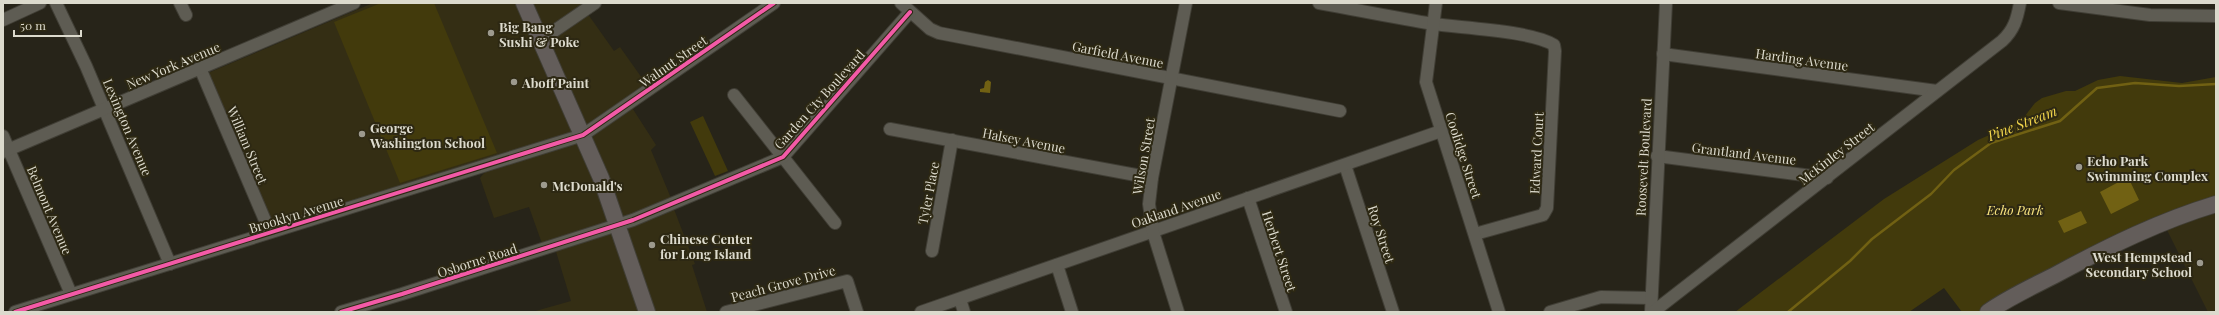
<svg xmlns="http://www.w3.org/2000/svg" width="2219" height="315" viewBox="0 0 2219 315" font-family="'Playfair Display',serif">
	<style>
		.built { fill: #342e14 }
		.green { fill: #423a0c }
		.water { fill: #716113 }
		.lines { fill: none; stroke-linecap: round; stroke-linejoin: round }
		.stream { stroke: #716113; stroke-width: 2.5 }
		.minor-casing { stroke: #403e35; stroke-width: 14 }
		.major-casing { stroke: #403e35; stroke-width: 18 }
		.minor { stroke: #5e5c53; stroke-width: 12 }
		.major { stroke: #635d5a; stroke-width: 16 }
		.cycleway-casing { stroke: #2d2813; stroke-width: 6 }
		.cycleway { stroke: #f35aa7; stroke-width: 4 }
		.poi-dot { fill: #9d9a8e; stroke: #2d2813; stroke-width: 1.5 }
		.labels { text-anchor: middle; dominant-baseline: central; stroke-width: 4; stroke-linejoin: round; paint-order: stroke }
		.poi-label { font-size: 13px; font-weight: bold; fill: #dcdacd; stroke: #2d2813; text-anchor: start }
		.street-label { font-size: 13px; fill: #dcdacd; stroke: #2d2813 }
		.park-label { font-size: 13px; font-style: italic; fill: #fae580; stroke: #2d2813 }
		.water-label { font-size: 14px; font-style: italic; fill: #f2d64c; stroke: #2d2813 }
	</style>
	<rect width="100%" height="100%" fill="#272419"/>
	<!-- built -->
	<g class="built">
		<path d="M373 3H594L585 10 614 51 620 47 649 88 629 103 656 145 651 150 673 203 672 204 695 264 692 265 707 312H532L571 301 554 245 544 249 529 207 494 218 480 178 499 155 272 225 208 73Z"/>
		<path d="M2216 208V312H2208L2164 224Z"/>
	</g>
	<!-- green -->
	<g class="green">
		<path d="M381 3H434L497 153 400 183 334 22Z"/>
		<path d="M2120 76 2182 83 2216 77V205L1988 312H1962L1944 288 1909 312H1735L1884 199 1978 140 2021 121 2035 103 2042 98 2066 91H2075L2098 80Z"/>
		<path d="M703 116 728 171 715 176 690 122Z"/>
	</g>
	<!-- water -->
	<g class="water">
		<path d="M988 80 991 82 990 93 980 92V89L984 88 985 82Z"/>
		<path d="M2128 177 2139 200 2111 214 2100 192Z"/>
		<path d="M2081 211 2087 223 2064 233 2058 221Z"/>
	</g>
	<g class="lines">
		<!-- stream -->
		<path class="stream" d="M1788 312 1850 261 1872 239 1931 194 1954 170 1991 143 2060 121 2097 88 2135 83 2179 86 2216 84"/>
		<!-- minor casing -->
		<g class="minor-casing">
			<g id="minor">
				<path d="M56 3 86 66 170 264"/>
				<path d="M180 3 186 15"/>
				<path d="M901 3 930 29 939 33 1340 111"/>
				<path d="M1319 3C1358 10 1396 18 1434 24 1462 28 1533 31 1554 45L1555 51 1547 208 1543 215 1475 234"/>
				<path d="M1436 3 1426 82 1499 312"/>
				<path d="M2059 3 2150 15 2216 16"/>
				<path d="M3 20 40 3"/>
				<path d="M541 40 595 3"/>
				<path d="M1663 54 1937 91"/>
				<path d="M200 68 270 232"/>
				<path d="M734 95 835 223"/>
				<path d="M890 129 1152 178"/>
				<path d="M3 136 71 294"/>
				<path d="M3 152 354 3"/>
				<path d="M1657 156 1827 178"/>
				<path d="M1345 165 1393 312"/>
				<path d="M1248 198 1286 312"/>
				<path d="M932 251 952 140"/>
				<path d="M1057 265 1072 312"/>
				<path d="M960 299 964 312"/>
				<path d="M15 312 583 135 774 3"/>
				<path d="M341 312 402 294 633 220 783 157 910 12"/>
				<path d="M726 312 847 281 857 312"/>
				<path d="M921 312 1441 131"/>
				<path d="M1178 312 1153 232 1149 204 1152 178 1186 3"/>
				<path d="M1550 312 1601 297 1651 298"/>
				<path d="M1651 312 1666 3"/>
				<path d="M1653 312 2002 41C2014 30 2017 19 2020 3"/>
			</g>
		</g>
		<!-- major casing -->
		<g class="major-casing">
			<g id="major">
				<path d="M524 3 601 178 647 312"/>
				<path d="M1988 312C2009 297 2034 286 2057 274 2109 246 2160 221 2216 204"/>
			</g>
		</g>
		<!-- minor -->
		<use href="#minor" class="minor"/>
		<!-- major -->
		<use href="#major" class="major"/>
		<!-- cycleway casing -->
		<g class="cycleway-casing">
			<g id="cycleway">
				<path d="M15 312 583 135 774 3"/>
				<path d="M341 312 402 294 633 220 783 157 910 12"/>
			</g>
		</g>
		<!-- cycleway -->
		<use href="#cycleway" class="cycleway"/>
	</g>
	<!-- markers -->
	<g class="poi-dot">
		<circle cx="491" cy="33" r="4"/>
		<circle cx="514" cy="82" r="4"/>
		<circle cx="362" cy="134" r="4"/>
		<circle cx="2079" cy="167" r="4"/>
		<circle cx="544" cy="185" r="4"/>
		<circle cx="652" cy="245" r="4"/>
		<circle cx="2200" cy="263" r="4"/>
	</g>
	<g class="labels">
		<!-- poi labels -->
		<g class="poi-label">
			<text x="499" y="26">Big Bang<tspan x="499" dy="15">Sushi &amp; Poke</tspan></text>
			<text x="522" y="82">Aboff Paint</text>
			<text x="370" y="127">George<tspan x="370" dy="15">Washington School</tspan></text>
			<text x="2087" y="160">Echo Park<tspan x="2087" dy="15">Swimming Complex</tspan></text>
			<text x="552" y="185">McDonald's</text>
			<text x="660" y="238">Chinese Center<tspan x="660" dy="15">for Long Island</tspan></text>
			<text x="2192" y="256" text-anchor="end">West Hempstead<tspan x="2192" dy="15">Secondary School</tspan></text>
		</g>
		<!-- street labels -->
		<g class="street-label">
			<text transform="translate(1118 54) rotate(11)">Garfield Avenue</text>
			<text transform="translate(1802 59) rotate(8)">Harding Avenue</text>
			<text transform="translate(673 61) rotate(-35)">Walnut Street</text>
			<text transform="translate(173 65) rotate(-23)">New York Avenue</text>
			<text transform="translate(819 99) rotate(-48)">Garden Cty Boulevard</text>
			<text transform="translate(128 127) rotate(67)">Lexington Avenue</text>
			<text transform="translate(1024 140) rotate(11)">Halsey Avenue</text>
			<text transform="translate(248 145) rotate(67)">William Street</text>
			<text transform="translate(1536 153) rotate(-87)">Edward Court</text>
			<text transform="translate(1744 153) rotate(7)">Grantland Avenue</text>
			<text transform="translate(1836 153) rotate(-38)">McKinley Street</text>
			<text transform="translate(1464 155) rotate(72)">Coolidge Street</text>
			<text transform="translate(1143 156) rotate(-80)">Wilson Street</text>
			<text transform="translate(1643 157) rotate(-87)">Roosevelt Boulevard</text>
			<text transform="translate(928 193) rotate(-79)">Tyler Place</text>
			<text transform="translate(1176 208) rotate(-19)">Oakland Avenue</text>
			<text transform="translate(50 210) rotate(67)">Belmont Avenue</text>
			<text transform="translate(296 214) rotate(-17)">Brooklyn Avenue</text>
			<text transform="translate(1382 234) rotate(72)">Roy Street</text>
			<text transform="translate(1280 251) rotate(72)">Herbert Street</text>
			<text transform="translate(477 260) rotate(-18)">Osborne Road</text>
			<text transform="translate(783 283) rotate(-15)">Peach Grove Drive</text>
		</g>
		<!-- park labels -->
		<g class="park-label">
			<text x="2015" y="209">Echo Park</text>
		</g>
		<!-- water labels -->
		<g class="water-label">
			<text transform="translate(2022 123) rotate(-21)">Pine Stream</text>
		</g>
	</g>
	<!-- border -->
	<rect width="2219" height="315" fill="none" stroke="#dcdacd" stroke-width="8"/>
	<!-- scale -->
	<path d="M14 30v6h67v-6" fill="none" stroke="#dcdacd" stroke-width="2"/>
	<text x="20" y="30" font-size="12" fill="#dcdacd" stroke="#2d2813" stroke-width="3" paint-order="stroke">50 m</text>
</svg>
